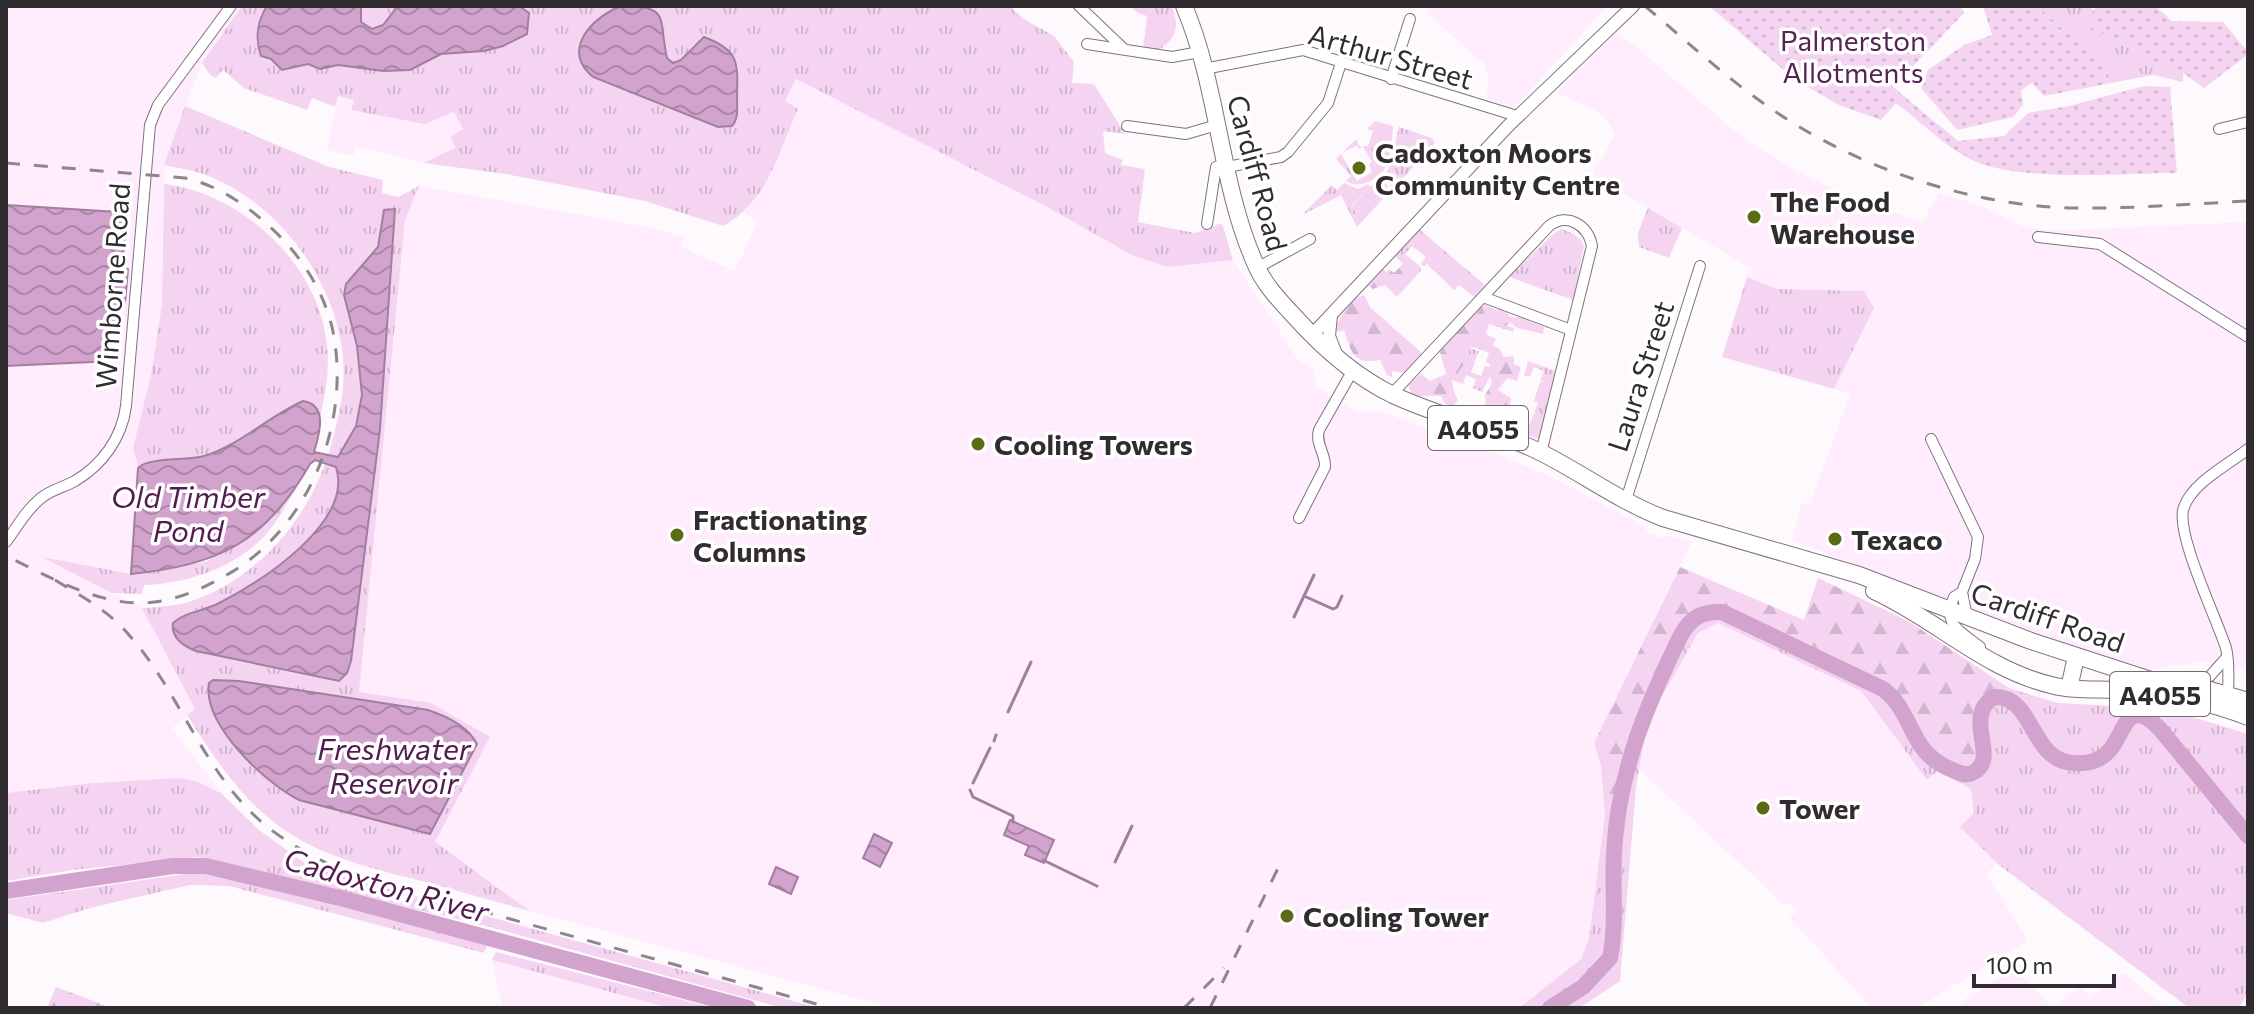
<svg xmlns="http://www.w3.org/2000/svg" width="2254" height="1014" viewBox="0 0 2254 1014" font-family="Commissioner,sans-serif">
	<style>
		.built { fill: #ffecfd }
		.grass { fill: url(#grass-tufts) }
		.forest { fill: url(#forest-firs) }
		.park { fill: url(#park-dots) }
		.pitch { fill: #f5d4f2 }
		.water { fill: url(#water-waves); stroke: #a17f9e; stroke-width: 2 }
		.lines { fill: none; stroke-linecap: round; stroke-linejoin: round }
		.stream { stroke: #a17f9e; stroke-width: 3 }
		.river { stroke: #d1a3cd; stroke-width: 16 }
		.minor-casing { stroke: #7f737d; stroke-width: 12 }
		.tertiary-casing { stroke: #7f737d; stroke-width: 14 }
		.primary-casing { stroke: #7f737d; stroke-width: 18 }
		.minor { stroke: #fff; stroke-width: 10 }
		.tertiary { stroke: #fff; stroke-width: 12 }
		.primary { stroke: #fff; stroke-width: 16 }
		.rail { stroke: #8c878b; stroke-width: 3; stroke-dasharray: 14 14; stroke-linecap: butt }
		.poi-dot { fill: #5b6a14; stroke: #fff; stroke-width: 3 }
		.labels { text-anchor: middle; dominant-baseline: central; stroke-width: 7; stroke-linejoin: round; paint-order: stroke }
		.shield { fill: #fff; stroke: #6f6b6e; stroke-width: 2 }
		.shield-label { font-size: 26px; font-weight: bold; fill: #312c30 }
		.park-label { font-size: 28px; fill: #582155; stroke: #fff }
		.street-label { font-size: 28px; fill: #312c30; stroke: #fff }
		.poi-label { font-size: 28px; font-weight: bold; fill: #312c30; stroke: #fff; text-anchor: start }
		.water-label { font-size: 30px; font-style: italic; fill: #521c50; stroke: #fff }
	</style>
	<defs>
		<pattern id="grass-tufts" width="24" height="20" patternUnits="userSpaceOnUse" patternTransform="scale(2)"><rect width="24" height="20" fill="#f5d4f2"/><path d="M3 7l-1-3M5 7V3M7 7l1-3M15 17l-1-3M17 17v-4M19 17l1-3" fill="none" stroke="#d2b6d0"/></pattern>
		<pattern id="forest-firs" width="22" height="20" patternUnits="userSpaceOnUse" patternTransform="scale(2)"><rect width="22" height="20" fill="#f5d4f2"/><path d="M5 1l3.5 6h-7zM16 11l3.5 6h-7z" fill="#d2b6d0"/></pattern>
		<pattern id="park-dots" width="8" height="8" patternUnits="userSpaceOnUse" patternTransform="scale(2)"><rect width="8" height="8" fill="#f5d4f2"/><path d="M2 2h.1M6 6h.1" fill="none" stroke="#d2b6d0" stroke-width="1.8" stroke-linecap="round"/></pattern>
		<pattern id="water-waves" width="16" height="10" patternUnits="userSpaceOnUse" patternTransform="scale(2)"><rect width="16" height="10" fill="#d1a3cd"/><path d="M0 5q4-4 8 0t8 0" fill="none" stroke="#aa85a7"/></pattern>
	</defs>
	<rect width="100%" height="100%" fill="#fef9fd"/>
	<!-- built -->
	<g class="built">
		<path d="M6 6H242L202 63 164 165 162 304 151 375 133 448 138 468 131 574 45 558 142 608 195 709 172 728 221 793 196 781 179 778 92 783 6 793V366L113 361 117 302 125 303 127 269H122L126 221 118 212 6 205Z"/>
		<path d="M1432 6H1607L1519 103 1511 108 1487 98 1488 75 1484 64 1427 13Z"/>
		<path d="M1618 32 1747 141 1795 170 1841 193 1922 223 1939 193 1982 206 2022 226 2048 231 2248 222V669L2204 661 2144 671 1972 609 1792 540 1802 503 1810 504 1850 394 1834 389 1874 307 1864 291 1777 289 1747 277 1751 268 1592 175 1615 135 1607 120 1598 112 1557 92Z"/>
		<path d="M795 78 1047 207 1132 255 1167 267 1233 260 1297 358 1313 370 1317 387 1357 412 1379 411 1490 451 1547 475 1644 526 1648 533 1662 538 1670 536 1692 541 1594 743 1601 766 1605 815 1591 931 1580 959 1519 1008H893L530 911 435 842 359 692 405 220 419 186 659 229 684 238 681 247 735 271 757 223 744 212 753 203 797 109 784 102Z"/>
		<path d="M338 96 354 100 351 109 454 112 463 129 457 148 423 163 356 146 353 156 327 150Z"/>
		<path d="M1719 623 1861 691 1927 780 1938 771 1972 789 1974 813 2004 858 1986 874 2028 940 1917 1008H1872L1789 917 1798 911 1791 904H1783L1639 769 1647 723 1698 633Z"/>
		<path d="M492 960 669 1008H502Z"/>
		<path d="M2013 969 2052 1007 2081 985 2090 997 2124 973 2166 1008H1964L1959 1003Z"/>
	</g>
	<!-- grass -->
	<g class="grass">
		<path d="M242 6H267L260 15 261 56 271 59 282 70 308 64 320 69 338 65 383 71 410 70 441 54 484 51 503 46 527 34 529 14 519 6H621C594 16 588 28 579 54L732 126 737 116 738 66 728 49 694 45 681 60 674 63 667 58C662 36 668 16 644 6H1009L1024 19 1054 36 1074 62 1072 83 1094 84 1125 134 1103 131 1105 153 1123 160 1121 165 1145 169 1138 222 1195 233 1222 223 1233 260 1167 267 1132 255 1047 207 796 79 785 101 798 109C779 151 767 203 723 226L645 201 506 174 423 163 456 148 450 137 463 129 454 112 425 124 351 110 354 100 338 96 335 107 312 98 307 110 244 88 223 70 216 78 211 76 202 63Z"/>
		<path d="M361 6H398L383 25 372 29 361 22Z"/>
		<path d="M1130 6H1172C1179 26 1178 37 1159 50L1143 49 1147 16 1138 13Z"/>
		<path d="M2038 6H2091L2097 27 2081 41 2061 28Z"/>
		<path d="M2104 31 2129 45 2144 62H2168L2183 72V82L2153 75 2106 84 2109 71 2085 47Z"/>
		<path d="M185 106 329 167 383 180 382 193 398 197 419 186 405 220 359 692 431 703 490 737 435 842 530 911C493 901 455 890 418 880 366 867 314 855 271 820 236 792 211 753 187 715L195 709 142 608C161 607 180 606 197 599 256 578 306 521 325 463L336 467C356 533 232 601 181 617L269 667 339 681 347 673 351 661 380 429 394 210H384L378 247 362 269 357 346 361 365V407L351 436 337 458 328 456C337 424 346 392 343 359 337 282 279 203 206 175 193 170 178 168 164 165Z"/>
		<path d="M1375 121 1393 126 1392 142 1388 146C1398 166 1366 194 1346 181L1351 176 1336 159 1341 154 1357 181 1372 172 1369 164 1372 162 1363 147 1359 149 1357 146 1343 152 1356 139 1360 147 1368 146 1373 131 1367 129Z"/>
		<path d="M1399 127 1432 138 1435 143 1392 190 1386 173 1396 156 1393 150Z"/>
		<path d="M1384 179 1390 191 1357 227 1341 195 1302 215 1332 185 1337 190 1344 183 1358 189 1368 184 1370 187 1351 207 1384 196 1374 183Z"/>
		<path d="M164 184C242 193 320 265 327 346 330 370 325 395 320 419L319 412 303 401C269 416 240 445 204 456 186 461 148 457 138 468L133 448 151 375 162 304Z"/>
		<path d="M1648 208 1682 228 1669 258 1639 247 1638 233Z"/>
		<path d="M1419 229 1485 285 1474 297 1459 285 1454 290 1427 264 1424 267 1421 264 1426 257 1412 246 1405 254 1420 266 1421 271 1418 274 1414 270 1399 268 1403 264 1395 256Z"/>
		<path d="M1562 229C1572 233 1580 236 1584 246L1573 300 1509 277 1553 234Z"/>
		<path d="M1747 277 1777 289 1864 291 1874 308 1834 389 1722 357Z"/>
		<path d="M1484 304 1496 310C1497 323 1504 324 1514 328L1513 332 1489 324 1486 334 1496 339 1492 347 1491 365 1486 362 1489 353 1474 347 1482 346 1480 325Z"/>
		<path d="M1470 348 1479 351 1475 361 1471 360 1475 362 1471 372 1481 376 1485 366 1490 367V376L1482 392 1473 388 1476 379 1466 375 1463 384 1452 380 1463 366Z"/>
		<path d="M1528 361 1555 371 1541 440 1503 426 1506 420 1511 421 1510 408 1522 412 1519 422 1529 426 1534 414H1538L1534 413 1538 403 1534 401 1540 382H1544L1540 380 1544 371 1534 367 1530 376H1524Z"/>
		<path d="M301 479C291 497 281 516 268 532 238 567 189 583 144 585L142 594 112 593 42 557 131 574 167 570 208 561 280 508Z"/>
		<path d="M1702 613 1747 623 1883 689 1897 703 1927 755 1985 754C1978 713 1971 711 2009 688L2058 703 2138 707 2186 715 2248 734V992L2239 1008H2189L1999 865 1960 827 1974 813 1971 789 1938 771 1927 780 1861 691 1718 623 1698 633 1647 723 1636 787 1620 981 1579 1008H1519L1581 959 1589 938 1605 815 1616 793 1654 688 1694 618Z"/>
		<path d="M179 778 196 781 221 793 259 830 306 864 317 869 819 1008H783L494 928 199 857 73 870 6 881V793L92 783Z"/>
		<path d="M198 872 222 875 487 945 484 953 229 886 190 885 90 908 43 923 6 913V900Z"/>
		<path d="M496 952 711 1007 717 1008H669L492 960Z"/>
	</g>
	<!-- forest -->
	<g class="forest">
		<path d="M1399 268 1415 270 1418 274 1397 297 1385 285 1373 289 1368 286 1383 269 1386 272 1389 269 1394 273Z"/>
		<path d="M1364 295 1370 307 1424 355 1404 373 1392 371V377L1387 375 1380 360C1354 365 1351 353 1344 330L1338 332 1335 327 1351 301Z"/>
		<path d="M1483 307 1485 316 1481 325 1486 337 1482 346 1470 348 1463 366 1452 380 1454 392 1458 400 1452 407 1445 404 1441 396H1413L1408 385 1421 374 1430 381 1446 374 1440 352 1473 310Z"/>
		<path d="M1503 307 1511 318 1519 317 1544 327 1543 334 1517 328 1511 323 1504 326 1497 318 1496 310Z"/>
		<path d="M1492 346 1499 348 1504 357 1514 356V364L1521 367 1517 381 1507 378 1498 390 1511 398 1509 412 1511 421 1493 419 1486 412 1485 395 1492 383 1489 373Z"/>
		<path d="M1680 567 1804 620 1818 578 1908 621 2009 688C2000 693 1985 699 1981 710 1973 728 1997 760 1973 773 1965 777 1958 773 1950 770 1915 757 1914 719 1890 695 1881 685 1865 680 1853 674 1810 653 1767 636 1723 618L1710 617 1693 627 1655 688 1616 793 1605 815 1601 766 1594 743Z"/>
		<path d="M56 987 112 1008H47Z"/>
	</g>
	<!-- park -->
	<g class="park">
		<path d="M1709 6H1960L1964 13 1893 87 1958 141 2004 136 2028 113 2069 106 2144 86 2170 87 2177 173C2122 173 2017 183 1970 159 1943 145 1920 121 1896 103L1881 120 1839 105 1794 79Z"/>
		<path d="M1983 6H2038L2061 28 2081 41 2097 27 2092 11 2099 6H2155L2172 21 2223 22 2247 51 2246 56 2204 88 2168 62H2144L2129 45 2104 31 2086 47 2110 71 2106 84 2044 96 2032 83 2021 90 2023 105 2013 117 1957 130 1921 88 1928 70 1964 45 1992 35Z"/>
	</g>
	<!-- pitch -->
	<path class="pitch" d="M1373 184 1385 195 1362 219 1351 208Z"/>
	<!-- water -->
	<g class="water">
		<path d="M267 6H361V22L372 29 383 25 398 6H519L529 13 527 34 503 46 484 51 441 54 410 70 383 71 338 65 320 69 308 64 282 70 271 59 261 56C255 39 257 21 267 6Z"/>
		<path d="M621 6C672 5 658 20 667 58L673 63 681 60 704 37C739 50 738 62 737 96 737 106 739 118 732 126L718 127 593 77C561 50 591 18 621 6Z"/>
		<path d="M6 205 119 212 126 220 122 268 128 269 125 303H117L113 361 6 366Z"/>
		<path d="M395 209 380 429 351 661 347 673 339 681 196 651C183 646 171 638 173 623 185 612 204 611 219 603 260 582 354 523 336 467L315 460 310 464C265 543 218 565 131 574L138 468C148 457 186 461 204 456 240 445 269 416 303 401 329 405 319 435 314 452L338 457 356 426 362 395 357 346 344 295 346 284 378 247 384 210Z"/>
		<path d="M213 680 239 681 428 710C446 716 468 726 477 744L430 834 299 800C265 783 202 724 209 683Z"/>
		<path d="M1010 820 1054 840 1044 863 1025 855 1029 846 1004 835Z"/>
		<path d="M874 834 892 843 880 867 863 858Z"/>
		<path d="M776 867 798 877 791 894 769 884Z"/>
	</g>
	<g class="lines">
		<!-- stream -->
		<g class="stream">
			<path d="M1304 596 1333 609 1337 607 1342 596"/>
			<path d="M1294 617 1314 575"/>
			<path d="M1008 712 1031 662"/>
			<path d="M994 741 996 735"/>
			<path d="M973 783 990 748"/>
			<path d="M970 790 973 797 1013 816V822"/>
			<path d="M1043 860 1097 886"/>
			<path d="M1115 862 1132 826"/>
		</g>
		<!-- river -->
		<g class="river">
			<path d="M6 891 173 866H206L344 899 748 1008"/>
			<path d="M1550 1008 1583 987 1610 958C1617 924 1612 887 1614 853 1618 773 1646 706 1681 635 1691 618 1701 611 1722 612L1883 689C1916 714 1907 754 1955 771 1961 774 1966 776 1972 773 2002 760 1961 717 1994 697 2035 695 2029 762 2075 763 2088 764 2100 761 2109 751 2126 732 2126 695 2160 729L2248 836"/>
		</g>
		<!-- minor casing -->
		<g class="minor-casing">
			<g id="minor">
				<path d="M1079 6 1124 49"/>
				<path d="M1087 44 1172 57 1200 52"/>
				<path d="M1204 69 1303 50 1517 116"/>
				<path d="M1391 79 1410 19"/>
				<path d="M1127 126 1186 134 1217 125"/>
				<path d="M2219 129 2248 122"/>
				<path d="M1227 167 1281 157 1288 152 1328 103 1341 63"/>
				<path d="M1207 224 1216 167 1226 163"/>
				<path d="M2038 237 2100 244 2248 337"/>
				<path d="M1257 268 1310 239"/>
				<path d="M1483 297 1571 330"/>
				<path d="M1392 394 1549 226C1567 212 1588 225 1592 246L1541 453"/>
				<path d="M1931 439 1978 537 1975 559 1962 592 1967 617"/>
				<path d="M1626 500 1700 266"/>
				<path d="M1299 518 1325 467C1326 454 1315 444 1319 430L1353 370"/>
				<path d="M6 542C17 527 26 510 41 498 51 490 64 487 75 481 102 465 122 438 126 406L150 125 158 105 231 6"/>
				<path d="M1962 592 1954 597C1942 625 1960 631 1980 647"/>
				<path d="M2196 686 2210 676 2227 657"/>
				<path d="M2228 698C2228 682 2230 663 2226 648 2217 619 2174 531 2184 507 2193 482 2228 465 2248 449"/>
			</g>
		</g>
		<!-- tertiary casing -->
		<g class="tertiary-casing">
			<g id="tertiary">
				<path d="M1331 315 1329 336 1336 354"/>
				<path d="M1312 335 1509 125 1633 6"/>
			</g>
		</g>
		<!-- primary casing -->
		<g class="primary-casing">
			<g id="primary">
				<path d="M1184 6C1219 88 1219 181 1255 263 1263 283 1279 300 1294 316 1322 347 1356 377 1393 395 1441 417 1493 429 1540 452 1582 473 1619 501 1663 518L1859 575 2031 641 2154 681 2196 686 2248 701"/>
				<path d="M1874 591C1936 619 1984 669 2051 685 2076 692 2103 688 2129 691 2170 694 2210 702 2248 717"/>
				<path d="M2069 688 2076 657"/>
			</g>
		</g>
		<!-- minor -->
		<use href="#minor" class="minor"/>
		<!-- tertiary -->
		<use href="#tertiary" class="tertiary"/>
		<!-- primary -->
		<use href="#primary" class="primary"/>
		<!-- rail -->
		<g class="rail">
			<path d="M1645 6C1684 39 1722 74 1763 103 1849 165 1965 205 2071 208 2130 209 2189 204 2248 201"/>
			<path d="M6 163 185 178C217 185 245 204 269 226 299 253 322 287 332 327 353 421 309 531 223 577 198 591 172 602 143 603 95 604 48 576 6 556"/>
			<path d="M55 580C81 596 109 611 129 635 177 689 199 760 250 811 278 840 313 856 348 874L831 1008"/>
			<path d="M1184 1008 1224 968"/>
			<path d="M1210 1008 1282 860"/>
		</g>
	</g>
	<!-- markers -->
	<g class="poi-dot">
		<circle cx="1359" cy="168" r="8"/>
		<circle cx="1754" cy="217" r="8"/>
		<circle cx="978" cy="444" r="8"/>
		<circle cx="677" cy="535" r="8"/>
		<circle cx="1835" cy="539" r="8"/>
		<circle cx="1763" cy="808" r="8"/>
		<circle cx="1287" cy="916" r="8"/>
	</g>
	<g class="labels">
		<!-- shield labels -->
		<g class="shield">
			<rect x="1428" y="406" width="100" height="44" rx="6"/>
			<rect x="2110" y="672" width="100" height="44" rx="6"/>
		</g>
		<g class="shield-label">
			<text x="1478" y="428">A4055</text>
			<text x="2160" y="694">A4055</text>
		</g>
		<!-- park labels -->
		<g class="park-label">
			<text x="1853" y="40">Palmerston<tspan x="1853" dy="32">Allotments</tspan></text>
		</g>
		<!-- street labels -->
		<g class="street-label">
			<text transform="translate(1391 56) rotate(16)">Arthur Street</text>
			<text transform="translate(1258 173) rotate(75)">Cardiff Road</text>
			<text transform="translate(112 286) rotate(-86)">Wimborne Road</text>
			<text transform="translate(1640 376) rotate(-72)">Laura Street</text>
			<text transform="translate(2048 617) rotate(19)">Cardiff Road</text>
		</g>
		<!-- poi labels -->
		<g class="poi-label">
			<text x="1375" y="152">Cadoxton Moors<tspan x="1375" dy="32">Community Centre</tspan></text>
			<text x="1770" y="201">The Food<tspan x="1770" dy="32">Warehouse</tspan></text>
			<text x="994" y="444">Cooling Towers</text>
			<text x="693" y="519">Fractionating<tspan x="693" dy="32">Columns</tspan></text>
			<text x="1851" y="539">Texaco</text>
			<text x="1779" y="808">Tower</text>
			<text x="1303" y="916">Cooling Tower</text>
		</g>
		<!-- water labels -->
		<g class="water-label">
			<text x="188" y="495">Old Timber<tspan x="188" dy="34">Pond</tspan></text>
			<text x="394" y="747">Freshwater<tspan x="394" dy="34">Reservoir</tspan></text>
			<text transform="translate(387 884) rotate(15)">Cadoxton River</text>
		</g>
	</g>
	<!-- border -->
	<rect width="2254" height="1014" fill="none" stroke="#312c30" stroke-width="16"/>
	<!-- scale -->
	<path d="M1974 974v12h140v-12" fill="none" stroke="#312c30" stroke-width="4"/>
	<text x="1986" y="974" font-size="24" fill="#312c30" stroke="#ffffff" stroke-width="6" paint-order="stroke">100 m</text>
</svg>
